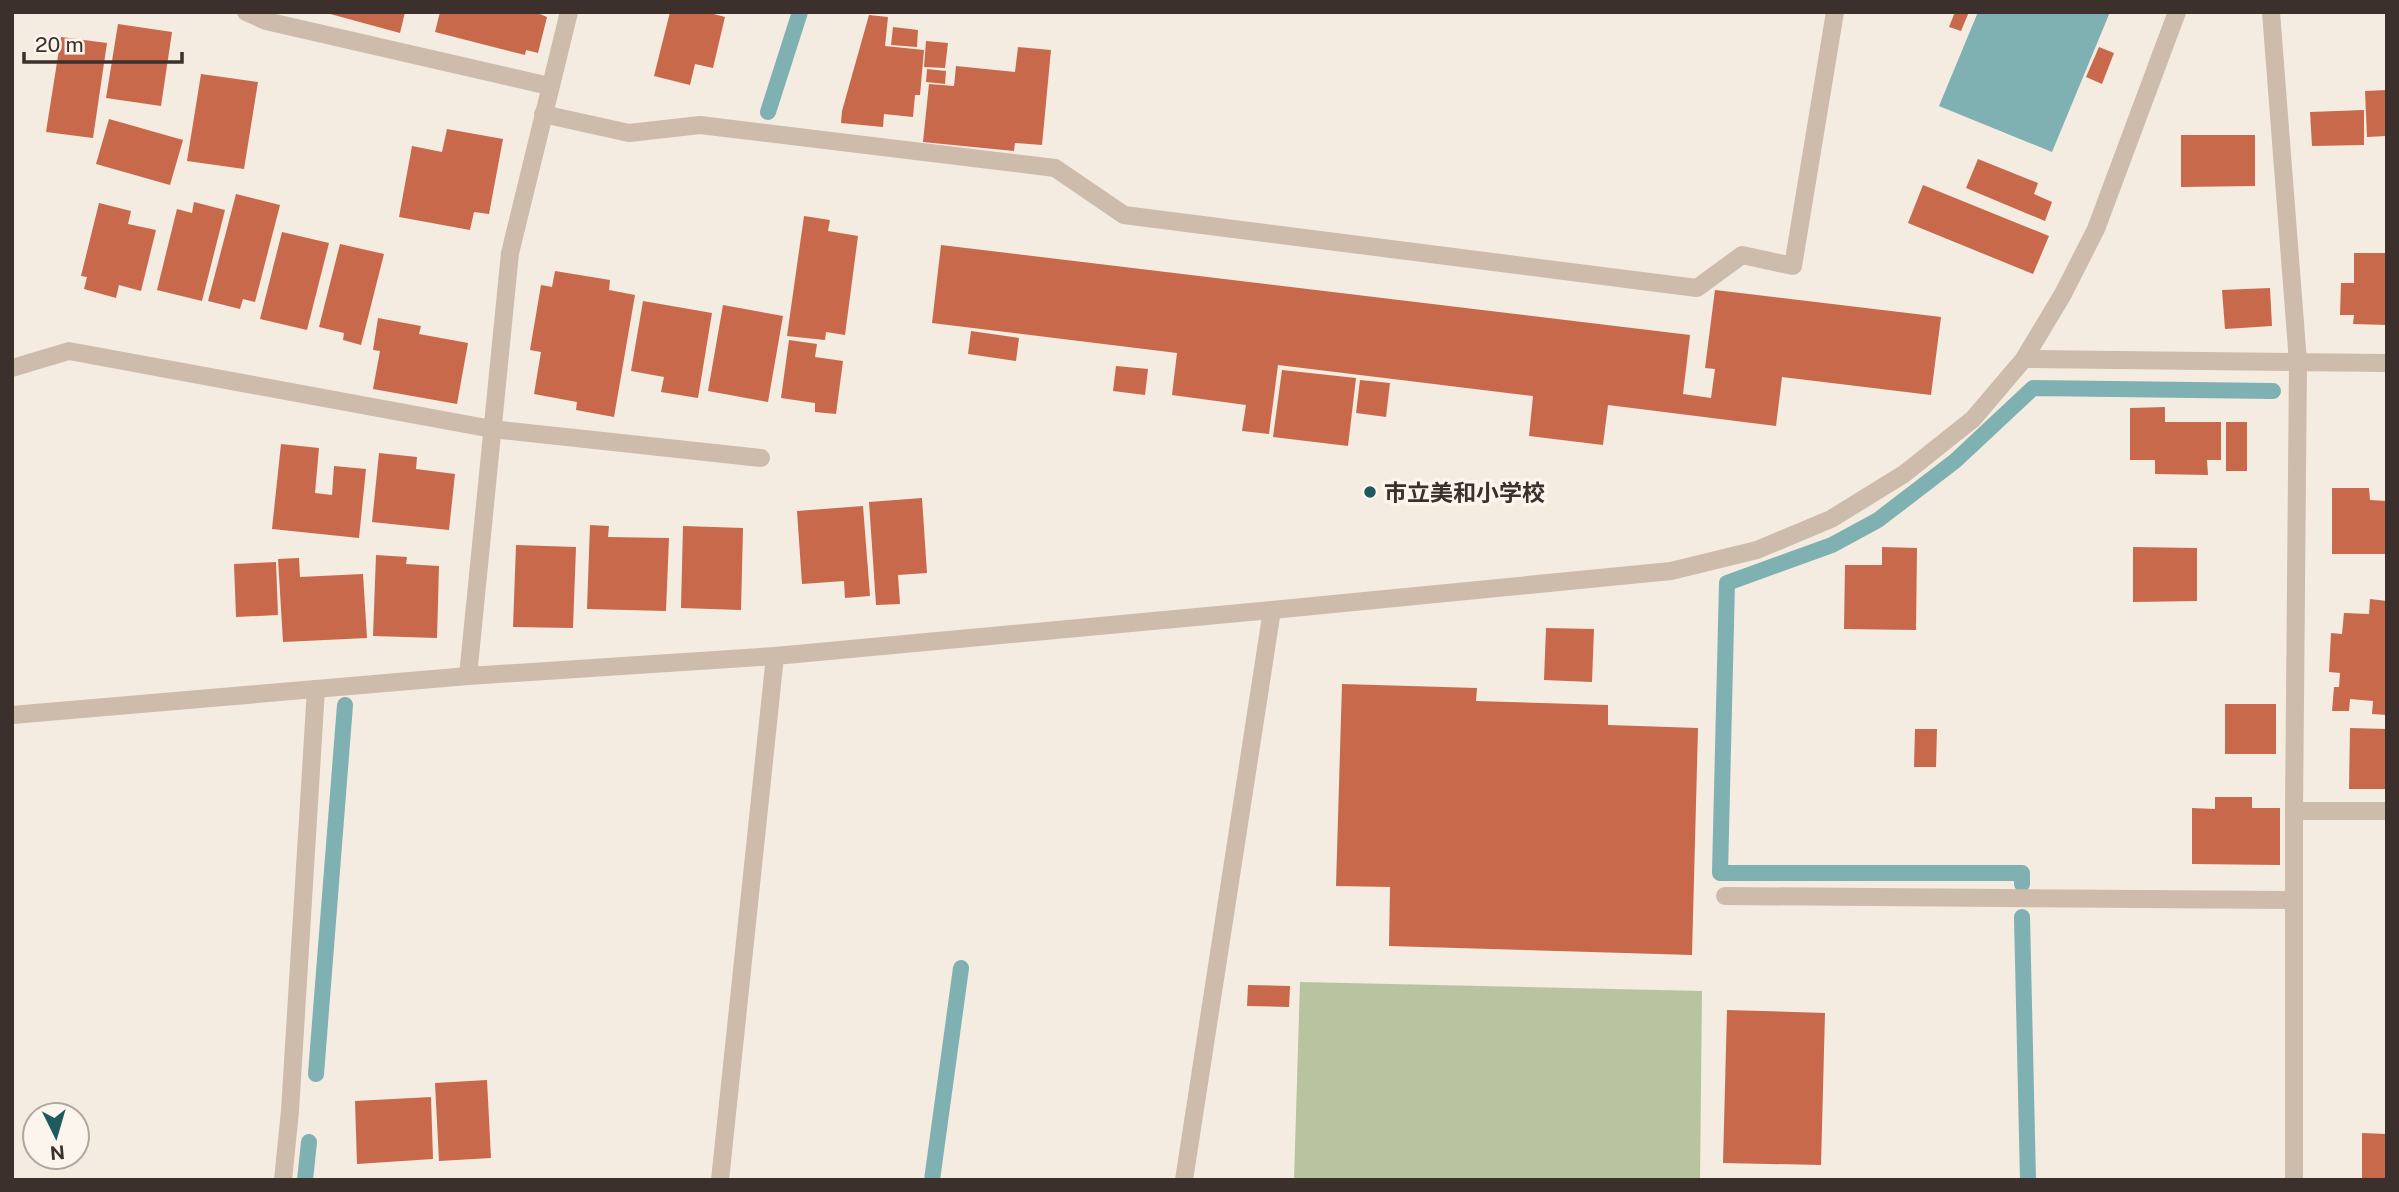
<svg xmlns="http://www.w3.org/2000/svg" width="2399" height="1192" viewBox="0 0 2399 1192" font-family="'Public Sans','Noto Sans JP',sans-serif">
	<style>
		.green { fill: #b8c4a0 }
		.water { fill: #7fb0b2 }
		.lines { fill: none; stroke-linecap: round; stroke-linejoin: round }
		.stream { stroke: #7fb0b2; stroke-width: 16 }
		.building { fill: #c8694b }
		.lane { stroke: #cdbbac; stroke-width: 18 }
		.street { stroke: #cdbbac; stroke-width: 18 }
		.poi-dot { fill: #1f5a5e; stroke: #fbf5ee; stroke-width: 2.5 }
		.labels { text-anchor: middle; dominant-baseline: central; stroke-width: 7; stroke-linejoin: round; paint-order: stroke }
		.poi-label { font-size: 23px; font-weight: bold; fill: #3b302b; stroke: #fbf5ee; text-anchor: start }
	</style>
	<rect width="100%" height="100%" fill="#f4ebe1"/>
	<!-- green -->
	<path class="green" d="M1300 982 1702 991 1700 1180H1294Z"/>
	<!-- water -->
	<path class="water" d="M1978 12H2110L2052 152 1939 106Z"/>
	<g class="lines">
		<!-- stream -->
		<g class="stream">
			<path d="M768 112 800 12"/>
			<path d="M2022 884V873H1720L1727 583 1832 545 1878 520 1955 461 2033 388 2273 391"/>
			<path d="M2022 917 2028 1180"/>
			<path d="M316 1074 345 705"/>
			<path d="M305 1180 309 1142"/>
			<path d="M932 1180 961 968"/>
		</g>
	</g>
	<!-- building -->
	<g class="building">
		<path d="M323 12H405L400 33Z"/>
		<path d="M440 12H535L547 17 538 53 526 50 525 55 435 32Z"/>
		<path d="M670 12H706L725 17 713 68 695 64 690 85 654 76Z"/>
		<path d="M1955 12H1969L1961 31 1949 27Z"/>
		<path d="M869 15 888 17 885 46 924 50 920 95H915L913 117 884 114 883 127 841 123 842 111Z"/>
		<path d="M118 24 172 32 161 106 106 98Z"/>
		<path d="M893 27 918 30 917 47 891 45Z"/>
		<path d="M61 37 107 43 93 138 46 132Z"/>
		<path d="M926 41 948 43 945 68 924 67Z"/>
		<path d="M1018 47 1051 50 1042 145 1015 143 1014 151 923 142 929 84 954 86 956 66 1015 72Z"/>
		<path d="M2099 47 2114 53 2102 84 2086 77Z"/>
		<path d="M927 69 946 71 945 84 926 82Z"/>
		<path d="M201 74 258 82 244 169 187 161Z"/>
		<path d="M2387 90V136L2367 137 2365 91Z"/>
		<path d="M2364 110V145L2312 146 2310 112Z"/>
		<path d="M109 119 183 140 170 185 96 164Z"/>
		<path d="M447 129 503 139 489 214 474 212 470 230 399 217 412 146 442 152Z"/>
		<path d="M2181 135H2255V186L2181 187Z"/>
		<path d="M1978 159 2038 183 2034 194 2052 202 2045 221 1966 188Z"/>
		<path d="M1923 185 2049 236 2033 274 1908 223Z"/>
		<path d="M236 194 280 205 255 302 243 299 240 309 208 301Z"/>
		<path d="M194 202 225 210 202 301 157 290 177 209 192 213Z"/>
		<path d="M99 203 131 211 128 224 156 230 141 291 119 285 116 298 84 289 87 277 81 276Z"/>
		<path d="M804 216 830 220 828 231 858 236 845 335 826 332 825 340 787 336Z"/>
		<path d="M282 232 329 243 307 330 260 319Z"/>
		<path d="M340 244 384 254 361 345 343 340 344 333 319 327Z"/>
		<path d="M941 245 1690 335 1683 394 1711 398 1715 369 1705 368 1715 290 1941 317 1931 395 1782 377 1776 426 1608 405 1603 445 1529 436 1533 396 1278 365 1269 434 1242 431 1246 405 1172 395 1177 353 932 323Z"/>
		<path d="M2354 253H2387V325L2353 324 2354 315H2340L2341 283H2354Z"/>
		<path d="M555 271 610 280 609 290 635 295 614 417 576 410 577 402 534 394 541 352 530 350 541 285 552 287Z"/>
		<path d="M2270 288 2272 326 2225 329 2222 290Z"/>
		<path d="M643 301 712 313 698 398 661 392 664 377 631 371Z"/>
		<path d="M723 305 783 316 768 402 708 391Z"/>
		<path d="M378 318 421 326 419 334 468 343 457 404 373 389 380 351 373 350Z"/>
		<path d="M971 331 1019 338 1016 361 968 354Z"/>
		<path d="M789 340 817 344 815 357 843 361 836 414 815 412V403L781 398Z"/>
		<path d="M1116 366 1148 369 1145 395 1113 391Z"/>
		<path d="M1282 370 1356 378 1348 446 1273 437Z"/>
		<path d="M1360 380 1390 383 1386 417 1356 413Z"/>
		<path d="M2165 407V422H2221V460H2207L2208 475 2155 474V460H2130V408Z"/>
		<rect x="2226" y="422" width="21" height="49"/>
		<path d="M281 444 319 448 315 493 332 495 334 466 366 469 359 538 272 529Z"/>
		<path d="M379 453 417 457 416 469 455 474 449 530 372 522Z"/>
		<path d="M2332 488H2369L2370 500 2387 501V554H2332Z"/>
		<path d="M922 498 927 573 898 575 900 604 876 605 869 502Z"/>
		<path d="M863 506 870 596 845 598 844 581 802 584 797 511Z"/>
		<path d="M590 525 609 526 608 537 669 538 666 611 587 609Z"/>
		<path d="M683 526 743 528 741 610 681 608Z"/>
		<path d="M516 545 576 547 573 628 513 627Z"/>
		<path d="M1882 547 1917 548 1916 630 1844 629 1845 565H1882Z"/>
		<path d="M2133 547 2197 548V601L2133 602Z"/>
		<path d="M376 555 407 557 406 564 439 566 437 638 373 636Z"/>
		<path d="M299 558 300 577 363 574 367 638 283 642 278 559Z"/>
		<path d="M276 562 278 615 236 617 234 564Z"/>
		<path d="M2370 599 2387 601V715L2372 714 2373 701 2350 699 2349 711H2332L2334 687H2339L2340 673 2329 672 2331 633 2342 634 2344 613 2369 614Z"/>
		<path d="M1546 628 1594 629 1592 682 1544 680Z"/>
		<path d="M1342 684 1477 688 1476 701 1608 705V725L1698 728 1692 955 1389 946 1390 887 1336 886Z"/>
		<rect x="2225" y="704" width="51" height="50"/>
		<path d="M2350 728 2387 729V789H2349Z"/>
		<path d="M1915 729H1937L1936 767H1914Z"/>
		<path d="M2215 797H2252V808H2280V865L2192 864V808L2215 809Z"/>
		<path d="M1248 985 1290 986 1289 1007 1247 1006Z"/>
		<path d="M1727 1010 1825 1013 1821 1165 1723 1163Z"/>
		<path d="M487 1080 491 1158 439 1161 435 1083Z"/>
		<path d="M431 1097 433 1159 357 1164 355 1101Z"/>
		<path d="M2362 1133 2387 1134V1180H2362Z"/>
	</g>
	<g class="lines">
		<!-- lane -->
		<g class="lane">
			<path d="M543 114 629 133 700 125 1055 168 1124 215 1697 288 1742 255 1793 266 1835 12"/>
			<path d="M492 429 761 458"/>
		</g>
		<!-- street -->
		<g class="street">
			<path d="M246 12 266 21 549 86"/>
			<path d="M2271 12 2298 362 2294 811V1180"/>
			<path d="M2024 359 2387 363"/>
			<path d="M12 368 69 351 492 429"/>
			<path d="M468 676 510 253 569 12"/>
			<path d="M12 715 468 676 775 656 1272 610 1671 571 1757 550 1831 519 1904 474 1973 419 2024 359 2063 294 2096 229 2177 12"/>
			<path d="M2294 811H2387"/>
			<path d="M1725 896 2294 900"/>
			<path d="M283 1180 290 1111 316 689"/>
			<path d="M720 1180 775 656"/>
			<path d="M1184 1180 1272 610"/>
		</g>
	</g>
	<!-- markers -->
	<circle class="poi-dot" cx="1370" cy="492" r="7"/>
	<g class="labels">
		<!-- poi labels -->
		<g class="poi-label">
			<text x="1384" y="492">市立美和小学校</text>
		</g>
	</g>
	<!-- border -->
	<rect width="2399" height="1192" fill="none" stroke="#3b302b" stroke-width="28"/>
	<!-- north arrow -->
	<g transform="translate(56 1136) rotate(175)"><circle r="33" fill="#fbf5ee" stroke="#aea6a0" stroke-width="2"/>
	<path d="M0-5L12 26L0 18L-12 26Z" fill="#1f5a5e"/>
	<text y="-10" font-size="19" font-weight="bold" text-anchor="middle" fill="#3b302b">N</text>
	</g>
	<!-- scale -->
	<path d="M24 52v10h158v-10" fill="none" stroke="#3b302b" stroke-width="3.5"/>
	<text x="35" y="52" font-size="21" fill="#3b302b" stroke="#fbf5ee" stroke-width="5" paint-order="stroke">20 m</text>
</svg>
